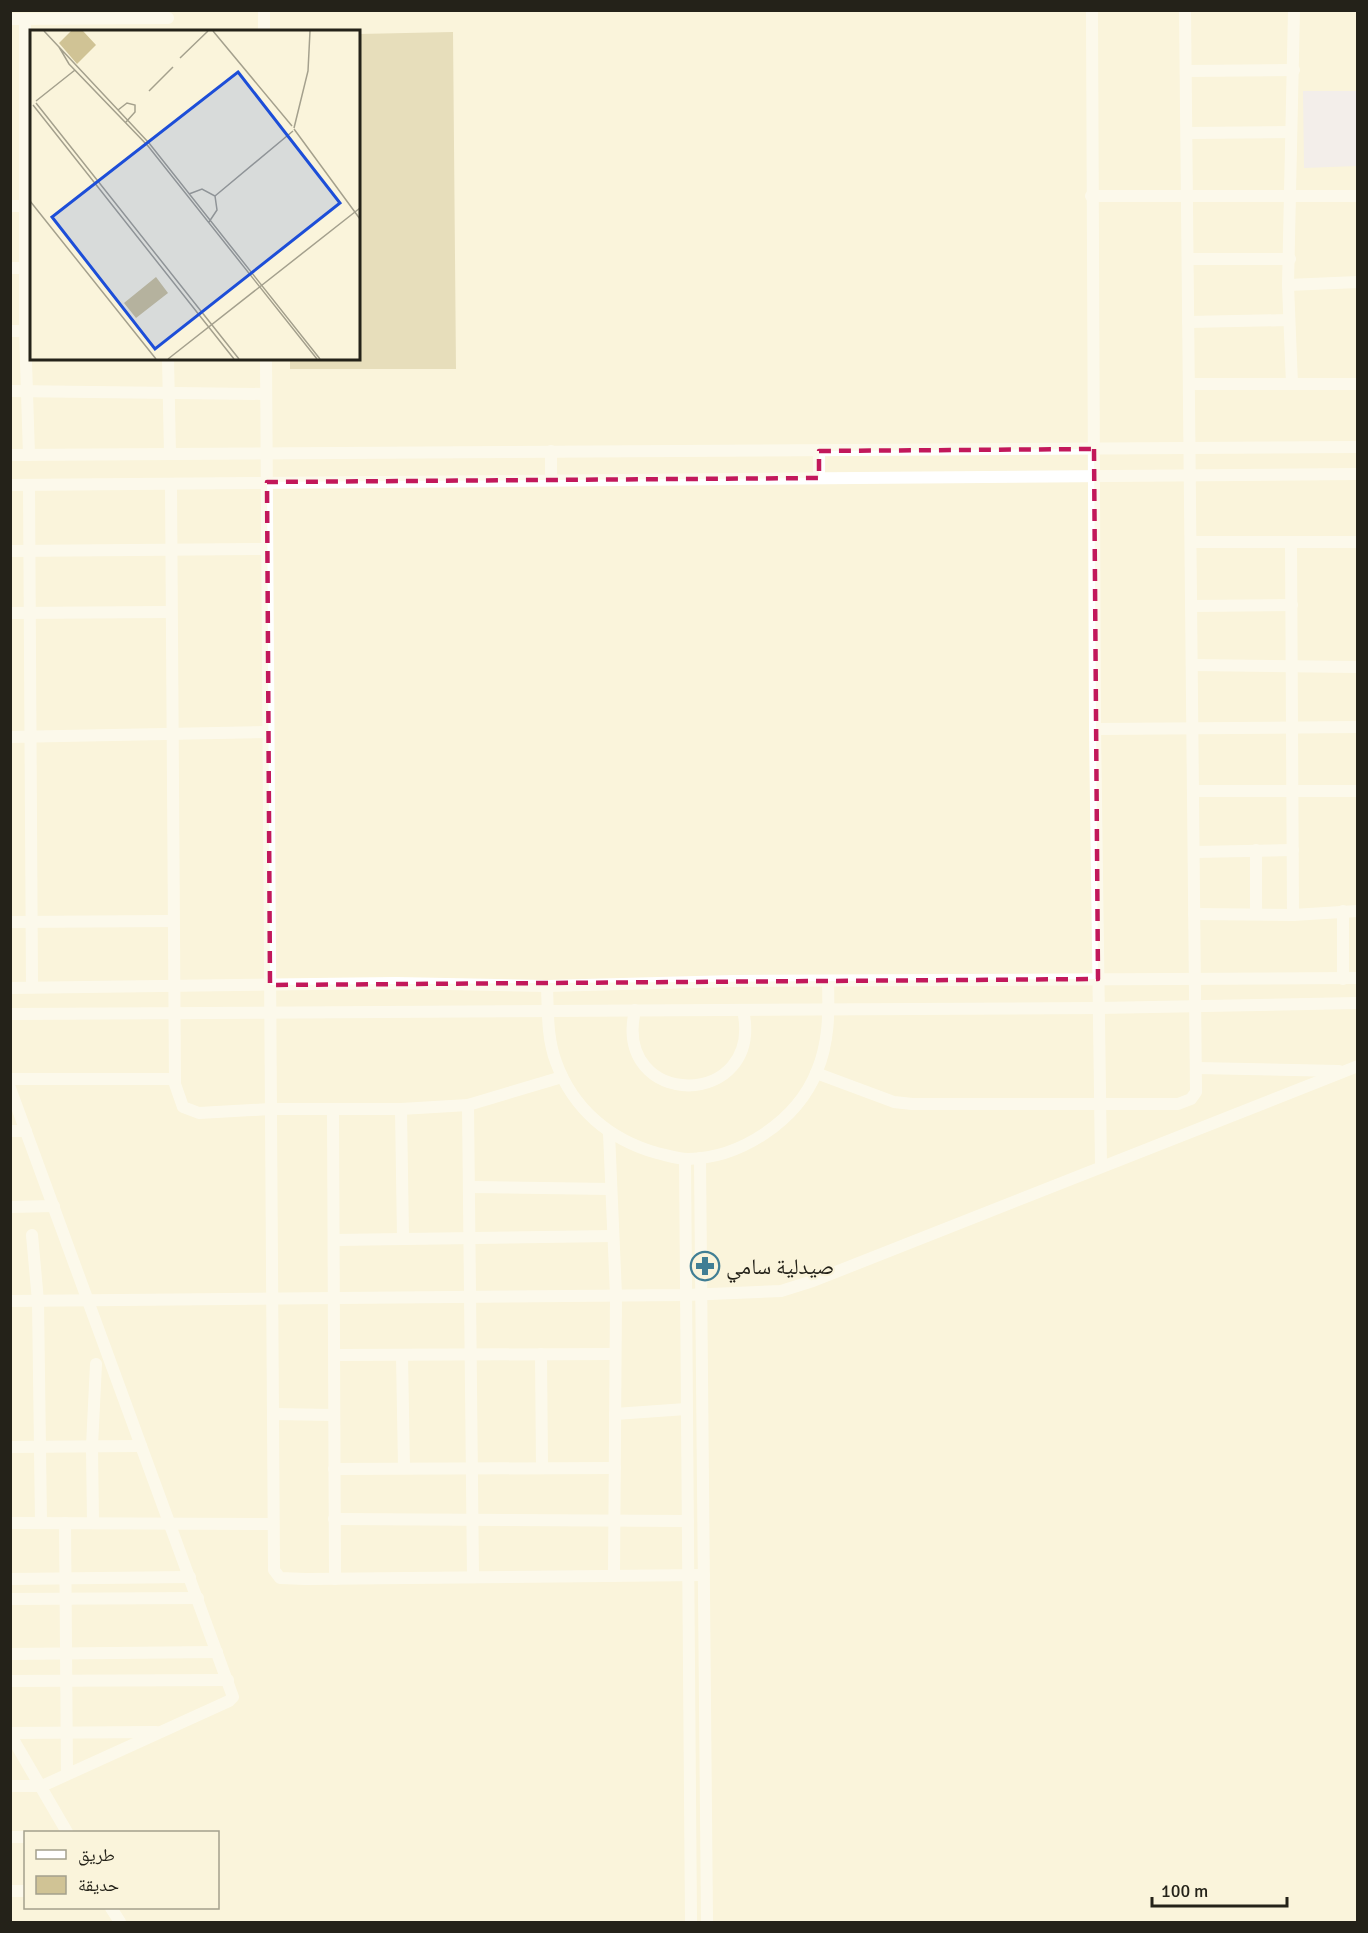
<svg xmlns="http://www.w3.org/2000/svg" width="1368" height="1933" viewBox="0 0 1368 1933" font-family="Signika,'Noto Naskh Arabic',sans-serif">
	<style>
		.education { fill: #eae6fc }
		.green { fill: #d0c395 }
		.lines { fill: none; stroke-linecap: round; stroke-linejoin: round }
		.minor { stroke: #fff; stroke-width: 12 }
		.marked { fill: none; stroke: #c2185b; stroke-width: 4.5; stroke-dasharray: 12 8; stroke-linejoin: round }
		.labels { text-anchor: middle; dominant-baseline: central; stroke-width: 4.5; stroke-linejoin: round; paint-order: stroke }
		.poi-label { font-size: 22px; fill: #242219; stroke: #faf4db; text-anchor: start }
		.inset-road { fill: none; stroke: #a4a08d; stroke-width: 1.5 }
		.view { fill: #1d4ed8; fill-opacity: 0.15; stroke: #1d4ed8; stroke-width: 3 }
		.inset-edge { fill: none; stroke: #242219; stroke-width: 3 }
	</style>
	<rect width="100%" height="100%" fill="#faf4db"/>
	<!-- education -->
	<path class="education" d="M1303 91H1357V166L1304 168Z"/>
	<!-- green -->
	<path class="green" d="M453 32 456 369H290V359L358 358 359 34Z"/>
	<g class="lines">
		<!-- minor -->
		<g class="minor">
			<path d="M264 10V32"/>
			<path d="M1092 10 1095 729 1101 1166"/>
			<path d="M10 19 168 18"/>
			<path d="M25 19V331L29 455"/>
			<path d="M1186 71 1294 70"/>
			<path d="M1187 133 1291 132"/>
			<path d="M1091 196H1358"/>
			<path d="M10 206H32"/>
			<path d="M1188 259H1290"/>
			<path d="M10 268H32"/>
			<path d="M1288 285 1358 282"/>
			<path d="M1188 322 1289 320"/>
			<path d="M10 331H32"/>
			<path d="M168 358 170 454"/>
			<path d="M266 358 274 1570 280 1578 306 1579 704 1575"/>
			<path d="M1189 384H1358"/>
			<path d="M1292 384 1288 285 1294 10"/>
			<path d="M10 391 266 394"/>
			<path d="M551 451V479"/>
			<path d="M10 455 1358 447"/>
			<path d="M819 478V451"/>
			<path d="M171 484 175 1084 183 1107 199 1113 270 1109H401L468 1105 562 1077"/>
			<path d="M10 485 1358 474"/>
			<path d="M29 485 32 987"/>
			<path d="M1191 542H1358"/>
			<path d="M1291 542 1293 915"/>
			<path d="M10 551 267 549"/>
			<path d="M1191 606 1292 605"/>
			<path d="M10 613 170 612"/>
			<path d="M1192 665 1358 667"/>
			<path d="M1095 729 1358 727"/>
			<path d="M10 737 268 732"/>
			<path d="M1193 791H1358"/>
			<path d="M1256 850V914"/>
			<path d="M1194 852 1293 850"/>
			<path d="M1343 911V979"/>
			<path d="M1194 914 1293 915 1358 911"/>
			<path d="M10 922 173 921"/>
			<path d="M547 986C548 1012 547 1038 556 1062 573 1109 610 1140 657 1153 666 1155 678 1159 688 1159 741 1158 797 1121 817 1071 829 1042 829 1013 828 982"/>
			<path d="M10 988 396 983 547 986 734 981 1358 978"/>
			<path d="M635 1010C612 1111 765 1110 743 1010"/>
			<path d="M10 1014 1099 1008 1358 1003"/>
			<path d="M1196 1068 1339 1071"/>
			<path d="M816 1073 894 1102 912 1104H1178L1191 1099 1196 1092 1185 10"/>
			<path d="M10 1079H175"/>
			<path d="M10 1088 233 1697 229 1701 42 1786H10"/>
			<path d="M468 1105 473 1576"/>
			<path d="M333 1109 335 1579"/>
			<path d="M401 1109 403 1238"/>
			<path d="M10 1131H26"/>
			<path d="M609 1133 616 1295 614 1576"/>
			<path d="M700 1158 707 1922"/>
			<path d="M685 1159 691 1922"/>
			<path d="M470 1187 611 1189"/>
			<path d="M10 1207 54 1206"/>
			<path d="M32 1235 38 1301 41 1523"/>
			<path d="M334 1240 613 1236"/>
			<path d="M10 1301 686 1295 781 1291 813 1281 1358 1066"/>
			<path d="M541 1354 542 1467"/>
			<path d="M334 1355 615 1354"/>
			<path d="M402 1355 404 1468"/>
			<path d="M273 1414 334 1415"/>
			<path d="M615 1414 686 1409"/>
			<path d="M10 1447 141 1446"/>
			<path d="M334 1469 615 1468"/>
			<path d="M334 1519 688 1521"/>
			<path d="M10 1523 273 1524"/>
			<path d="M65 1523 67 1774"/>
			<path d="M93 1523 92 1446 96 1364"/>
			<path d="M10 1579 190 1577"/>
			<path d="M10 1599 198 1598"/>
			<path d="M10 1654 217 1652"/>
			<path d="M10 1681 228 1680"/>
			<path d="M10 1733 156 1732"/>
			<path d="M10 1734 67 1832"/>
			<path d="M10 1837H26"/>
			<path d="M10 1891H26"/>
			<path d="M111 1908 120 1922"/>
		</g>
	</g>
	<!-- marked area -->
	<path d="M0 0H1368V1933H0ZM1094 449 1098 979 270 985 267 482 819 478V451Z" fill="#faf4db" fill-opacity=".55" fill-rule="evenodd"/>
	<path class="marked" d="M1094 449 1098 979 270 985 267 482 819 478V451Z"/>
	<!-- icons -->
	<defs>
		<g id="pharmacy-ring" transform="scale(1.5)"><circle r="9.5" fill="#faf4db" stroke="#407e94" stroke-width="1.5"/><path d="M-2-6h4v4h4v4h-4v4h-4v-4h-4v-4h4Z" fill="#407e94"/></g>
	</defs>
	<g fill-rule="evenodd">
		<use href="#pharmacy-ring" x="705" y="1266"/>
	</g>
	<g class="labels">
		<!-- poi labels -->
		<g class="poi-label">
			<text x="726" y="1266">صيدلية سامي</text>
		</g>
	</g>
	<!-- overview -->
	<g transform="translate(30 30)">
		<rect width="330" height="330" fill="#faf4db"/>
		<path d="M41 1H53L66 15 47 34 29 13ZM126 247 138 263 106 288 94 273Z" fill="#d0c395"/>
		<path class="inset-road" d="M14 1 119 113 290 329M183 1 262 96M29 17 39 34 118 116 287 329M150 28 178 1M119 61 143 37M6 71 45 40M6 73 209 329M3 75 204 329M88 80 97 73 105 75V82L96 92M264 98 278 41 280 1M264 99 330 189M159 164 172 159 185 166 187 180 179 192M185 166 263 101M0 171 126 329M138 329 330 178"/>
		<path class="view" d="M208 42 310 173 125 319 22 187Z"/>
		<rect width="330" height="330" class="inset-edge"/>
	</g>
	<!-- border -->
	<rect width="1368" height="1933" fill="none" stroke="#242219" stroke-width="24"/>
	<!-- legend -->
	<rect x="24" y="1831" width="195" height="78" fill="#faf4db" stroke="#a4a08d" stroke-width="1.5"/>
	<rect x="36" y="1850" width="30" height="9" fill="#ffffff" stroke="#a4a08d" stroke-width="1.5"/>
	<text x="78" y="1861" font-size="18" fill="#242219">طريق</text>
	<rect x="36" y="1876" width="30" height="18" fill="#d0c395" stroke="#a4a08d" stroke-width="1.5"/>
	<text x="78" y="1891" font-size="18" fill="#242219">حديقة</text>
	<!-- scale -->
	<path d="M1152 1897v9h135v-9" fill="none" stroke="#242219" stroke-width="3"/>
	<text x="1161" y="1897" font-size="18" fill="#242219" stroke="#faf4db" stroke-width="4.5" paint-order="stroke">100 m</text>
</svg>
